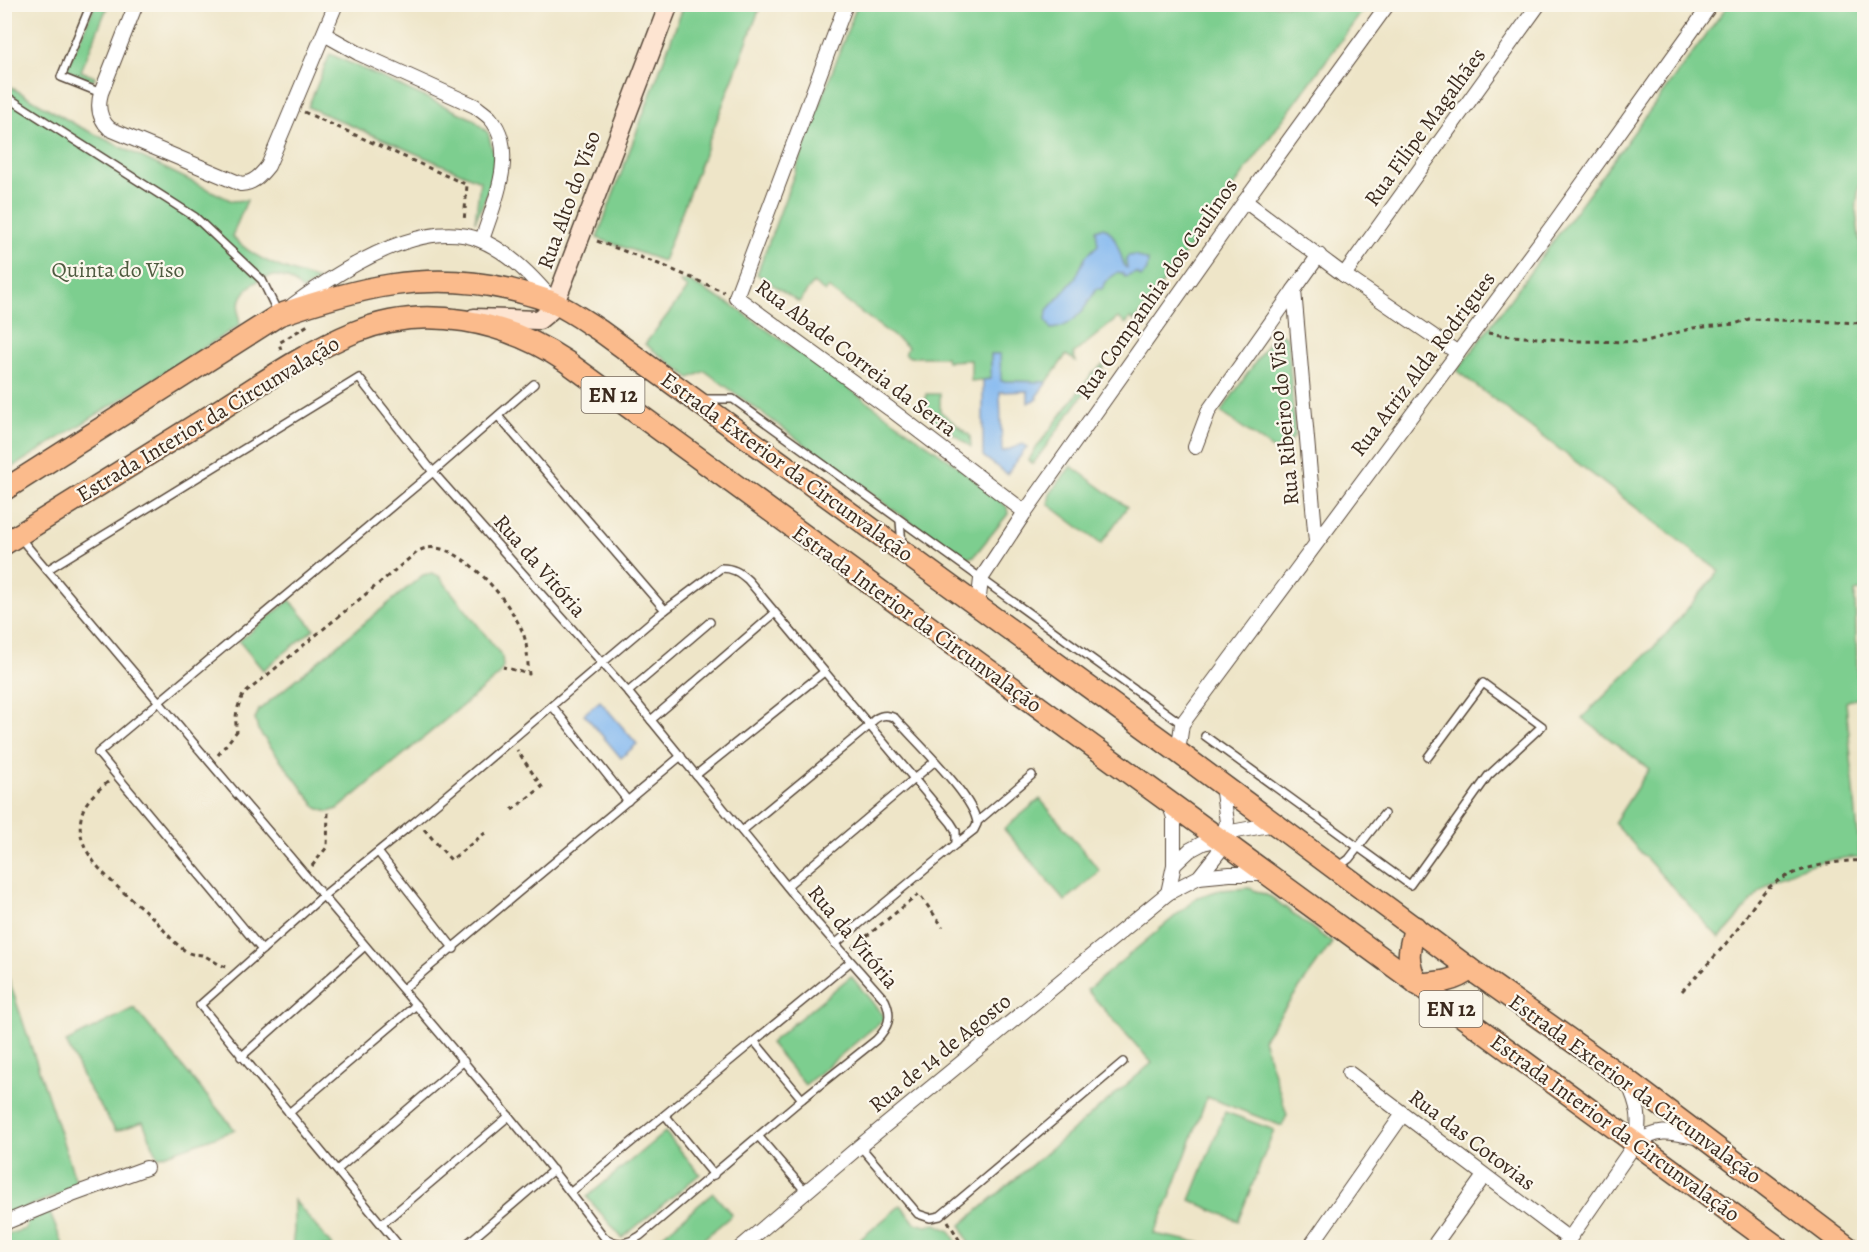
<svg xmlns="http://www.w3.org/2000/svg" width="1869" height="1252" viewBox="0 0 1869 1252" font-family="Alegreya,serif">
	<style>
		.green { fill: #7dce8f; stroke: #5c7c56; stroke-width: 1.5 }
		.water { fill: #81b7f0; stroke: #5e7087; stroke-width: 1.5 }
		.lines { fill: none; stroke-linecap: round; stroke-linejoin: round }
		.service-casing { stroke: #564638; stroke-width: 10 }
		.minor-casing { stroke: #564638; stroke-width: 16 }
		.secondary-casing { stroke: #564638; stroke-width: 21 }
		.primary-casing { stroke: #564638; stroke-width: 24 }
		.path { stroke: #564638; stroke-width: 3; stroke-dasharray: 4.5 4.5; stroke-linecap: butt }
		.service { stroke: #fff; stroke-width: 7 }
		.minor { stroke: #fff; stroke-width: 14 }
		.secondary { stroke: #fde4d1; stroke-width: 18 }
		.primary { stroke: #fbbb8c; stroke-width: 21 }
		.labels { text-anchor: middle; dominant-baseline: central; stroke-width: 4.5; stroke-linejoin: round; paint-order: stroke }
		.shield { fill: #fbf7ec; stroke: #75685c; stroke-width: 1.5 }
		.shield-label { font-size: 21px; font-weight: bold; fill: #3b2a1e }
		.street-label { font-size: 22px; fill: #3b2a1e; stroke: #fbf7ec }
		.park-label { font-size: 22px; fill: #4f5b40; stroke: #fbf7ec }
	</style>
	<rect width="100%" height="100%" fill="#fbf7ec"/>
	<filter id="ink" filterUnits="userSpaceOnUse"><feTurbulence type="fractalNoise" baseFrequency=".0167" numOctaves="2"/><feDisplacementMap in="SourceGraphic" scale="12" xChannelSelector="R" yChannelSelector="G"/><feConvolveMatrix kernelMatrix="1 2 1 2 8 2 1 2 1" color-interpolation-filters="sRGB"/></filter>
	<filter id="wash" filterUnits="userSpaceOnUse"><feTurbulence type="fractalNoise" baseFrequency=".008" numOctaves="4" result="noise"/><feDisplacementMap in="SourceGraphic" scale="24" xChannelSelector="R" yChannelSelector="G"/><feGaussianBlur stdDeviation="1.35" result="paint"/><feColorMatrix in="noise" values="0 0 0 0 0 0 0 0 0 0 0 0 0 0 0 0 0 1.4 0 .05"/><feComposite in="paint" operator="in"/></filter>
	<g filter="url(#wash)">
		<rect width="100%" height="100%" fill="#eee5c8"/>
		<!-- green -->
		<g class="green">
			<path d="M95 5H108L81 71 95 77 93 81 66 70Z"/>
			<path d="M684 5H761L663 261 597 238Z"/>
			<path d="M857 5H1367L1135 321 1130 318 1126 324 1118 318 1073 354 1076 361 1066 355 1047 382 1000 381V354H991V379L971 381V360L947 361 946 357H910L905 354 908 347 828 288 825 292 813 283 799 302 757 274Z"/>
			<path d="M1728 5H1864V176L1859 186 1856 210 1864 278V590L1855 592 1858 697 1846 702 1860 857C1828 858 1788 867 1763 889 1747 904 1736 923 1719 938L1614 823 1649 769 1582 718 1662 639 1719 571 1457 371Z"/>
			<path d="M330 54 473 119 488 133 494 156 493 180 475 222 480 181 308 107Z"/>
			<path d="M4 83 78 126 232 201 247 200 232 236C253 260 289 271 319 280L302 290C297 285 293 281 286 278 269 271 245 284 240 302 237 309 239 318 240 325L5 472Z"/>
			<path d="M688 281 735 307 956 465 1007 507 1008 514 974 556 968 558 961 556 917 527 705 371 690 378 645 344 688 288 680 282Z"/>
			<path d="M1279 334 1285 335 1288 340 1295 435 1281 455 1221 412 1274 335Z"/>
			<path d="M1102 365 1104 366 1033 464 1029 460 1034 451 1092 374Z"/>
			<path d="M926 394H940V411L970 436 971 447 926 413Z"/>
			<path d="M1071 466 1127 507 1101 544 1048 504 1050 494Z"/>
			<path d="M432 573 439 576 502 656 503 667 498 676 338 809 328 812 317 808 258 730 255 719 259 710 423 575Z"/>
			<path d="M290 600 314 629 263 670 239 641Z"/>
			<path d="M1040 799 1100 871 1065 901 1004 829Z"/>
			<path d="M1249 888 1271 897 1332 943 1263 1039 1287 1115 1282 1126 1207 1097 1169 1200 1154 1234 1221 1247H970L961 1225 1152 1063 1087 990 1198 897 1220 890Z"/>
			<path d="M4 965 78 1187 4 1216Z"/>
			<path d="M851 976 885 1018 805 1085 770 1043Z"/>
			<path d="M134 1008 235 1130 158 1157 143 1122 116 1131 86 1084 66 1042Z"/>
			<path d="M1225 1112 1274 1130 1238 1221 1190 1200Z"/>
			<path d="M665 1132 700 1174 622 1238 587 1197Z"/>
			<path d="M713 1193 732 1215 694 1247H649Z"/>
			<path d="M294 1200 333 1247H292L294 1231Z"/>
			<path d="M901 1205 915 1223 926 1226 936 1224 950 1231 959 1247H851Z"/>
			<path d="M49 1211 64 1247H5L4 1235 26 1229 27 1222Z"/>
		</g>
		<!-- water -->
		<g class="water">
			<path d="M1103 227C1116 232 1120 255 1125 267L1127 268 1126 260 1128 256 1135 255 1148 261 1147 271 1141 277 1136 273 1125 277 1122 273 1118 272 1105 282 1102 289H1096C1088 305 1073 328 1051 329L1046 320 1047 310 1075 279 1086 256 1098 245 1096 230Z"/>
			<path d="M991 354H1000L1001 381 1047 382 1036 397 1038 399 1028 403V391L1000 392 1002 452 1023 444 1027 447 1007 474 983 456V380L991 379Z"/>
			<path d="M600 701 637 744 621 758 584 714Z"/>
		</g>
	</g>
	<g filter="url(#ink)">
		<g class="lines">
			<!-- service casing -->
			<g class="service-casing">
				<g id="service">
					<path d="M91 4 61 77 101 93"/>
					<path d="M4 95 195 217 262 280 278 313"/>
					<path d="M702 399H733L1182 724"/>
					<path d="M498 416 665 610"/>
					<path d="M900 521 902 545"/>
					<path d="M20 537 26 545C139 677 251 810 363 943 445 1040 528 1135 604 1237 617 1246 627 1244 640 1236L802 1099 876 1040C888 1028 893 1017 885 1000L812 917 628 692 433 472 98 753 262 950"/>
					<path d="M47 570 359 378 433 472 534 384"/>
					<path d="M628 692 710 622"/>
					<path d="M553 707 628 801"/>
					<path d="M651 720 775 613"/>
					<path d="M1205 736 1410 885 1488 776 1542 726 1483 683 1428 757"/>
					<path d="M696 775 824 672"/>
					<path d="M978 821 1032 775"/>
					<path d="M742 831 869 726C875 716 885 713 895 718 914 740 976 798 977 824L974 830 956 844"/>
					<path d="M378 852 454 949"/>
					<path d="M1338 867 1349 859 1384 814"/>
					<path d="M787 886 934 762"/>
					<path d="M403 989 681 756"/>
					<path d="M755 1042 802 1099"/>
					<path d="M241 1057 365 946"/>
					<path d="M289 1113 416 1005"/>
					<path d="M665 1115 714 1175"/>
					<path d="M759 1137 806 1192"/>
					<path d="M860 1146 918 1214 930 1218 940 1216 1123 1062"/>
					<path d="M337 1170 464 1061"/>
					<path d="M571 1192 850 962"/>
					<path d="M382 1224 509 1116"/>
					<path d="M401 1248 200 1005 323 896 417 820 660 614 721 568C733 568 739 572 748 580L951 823 956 831V844L835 944"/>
					<path d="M462 1248 553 1170"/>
				</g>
			</g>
			<!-- minor casing -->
			<g class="minor-casing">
				<g id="minor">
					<path d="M136 4 101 93C97 107 99 119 110 129L241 184C254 183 260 176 268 166L336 4"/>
					<path d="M846 4 736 297 890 409 1025 512"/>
					<path d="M324 34 358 53 475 106C480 110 486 114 490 118 519 150 493 206 482 240"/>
					<path d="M1245 201 1344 275 1458 353"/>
					<path d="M1344 275 1539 4"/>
					<path d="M293 305C339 271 422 216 480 240 508 251 534 278 553 301"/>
					<path d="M1195 447 1209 410 1294 290"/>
					<path d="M1316 542 1294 290 1319 255"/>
					<path d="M978 606 981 579 1025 512 1245 201 1388 4"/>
					<path d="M1178 752 1182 724 1553 225 1711 4"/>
					<path d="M1169 803 1174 818V865"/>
					<path d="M1199 877 1230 874H1266"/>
					<path d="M1168 893 1174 865 1190 850 1203 843 1221 839 1231 832 1275 824"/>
					<path d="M1349 1073 1569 1239"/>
					<path d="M1635 1144C1660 1127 1671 1132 1699 1138"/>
					<path d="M4 1223 72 1195 146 1168"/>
					<path d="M740 1248 860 1146 1168 893 1199 877 1218 853 1227 822 1222 785"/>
					<path d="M1309 1248 1403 1114"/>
					<path d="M1432 1248 1484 1176"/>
					<path d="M1563 1248 1635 1144C1642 1121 1638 1104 1628 1083"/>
				</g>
			</g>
			<!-- secondary casing -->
			<g class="secondary-casing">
				<path id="secondary" d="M474 318 539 320 550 311 555 303 669 4"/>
			</g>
			<!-- primary casing -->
			<g class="primary-casing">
				<g id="primary">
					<path d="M4 490 279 315C357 288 425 270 508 289 524 293 541 297 556 304 571 311 585 321 599 330L1178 752 1470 969 1627 1080 1849 1248"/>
					<path d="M4 544C70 503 136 462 202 421 251 391 301 354 355 332 425 303 506 321 567 362L1779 1248"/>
					<path d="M1415 927C1408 952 1406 959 1417 984 1437 983 1455 982 1470 969"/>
				</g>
			</g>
			<!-- path -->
			<g class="path">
				<path d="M304 112 467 185 464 222"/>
				<path d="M597 241 664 266 724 292"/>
				<path d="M1488 333 1500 335 1575 341 1643 342 1693 328 1735 324 1749 319 1864 323"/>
				<path d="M281 350 279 343 308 325"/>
				<path d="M218 755 237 731C234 718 237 707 243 695L411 557C416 553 420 549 427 548 462 542 512 604 523 633 528 645 527 661 529 674L503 667"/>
				<path d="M108 782C97 791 83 802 81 818 73 859 127 893 153 918 165 930 173 944 189 953 193 955 198 954 202 955 211 958 217 965 227 967"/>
				<path d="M512 810 542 787 517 750"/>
				<path d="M424 829 451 860 485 833"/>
				<path d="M312 866 327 847 328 812"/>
				<path d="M852 948 919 894 943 927"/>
				<path d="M1682 991C1699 973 1717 955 1732 936 1744 922 1752 905 1765 891 1785 870 1836 859 1864 861"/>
				<path d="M948 1221 964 1248"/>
			</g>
			<!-- service -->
			<use href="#service" class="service"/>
			<!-- minor -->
			<use href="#minor" class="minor"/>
			<!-- secondary -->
			<use href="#secondary" class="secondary"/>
			<!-- primary -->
			<use href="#primary" class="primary"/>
		</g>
	</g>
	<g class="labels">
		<!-- shield labels -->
		<g class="shield">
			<rect x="581.5" y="377" width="63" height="36" rx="4.5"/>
			<rect x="1419.5" y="991" width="63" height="36" rx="4.5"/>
		</g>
		<g class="shield-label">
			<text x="613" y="395">EN 12</text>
			<text x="1451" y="1009">EN 12</text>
		</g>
		<!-- street labels -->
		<g class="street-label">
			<text transform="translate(1425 127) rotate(-54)">Rua Filipe Magalhães</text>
			<text transform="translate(569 200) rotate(-70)">Rua Alto do Viso</text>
			<text transform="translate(1157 289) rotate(-55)">Rua Companhia dos Caulinos</text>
			<text transform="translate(856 358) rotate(37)">Rua Abade Correia da Serra</text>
			<text transform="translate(1423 364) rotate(-53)">Rua Atriz Alda Rodrigues</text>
			<text transform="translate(1284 418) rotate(-95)">Rua Ribeiro do Viso</text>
			<text transform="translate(208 419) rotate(-31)">Estrada Interior da Circunvalação</text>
			<text transform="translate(787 467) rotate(36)">Estrada Exterior da Circunvalação</text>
			<text transform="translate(540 566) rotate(49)">Rua da Vitória</text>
			<text transform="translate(917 619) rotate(36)">Estrada Interior da Circunvalação</text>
			<text transform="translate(853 937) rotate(50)">Rua da Vitória</text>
			<text transform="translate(940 1053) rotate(-39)">Rua de 14 de Agosto</text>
			<text transform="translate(1635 1089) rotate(36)">Estrada Exterior da Circunvalação</text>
			<text transform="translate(1615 1128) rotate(36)">Estrada Interior da Circunvalação</text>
			<text transform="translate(1472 1140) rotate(37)">Rua das Cotovias</text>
		</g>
		<!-- park labels -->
		<g class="park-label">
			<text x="118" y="270">Quinta do Viso</text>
		</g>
	</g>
	<!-- margin -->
	<rect width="1869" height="1252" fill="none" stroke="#fbf7ec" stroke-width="24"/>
</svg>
